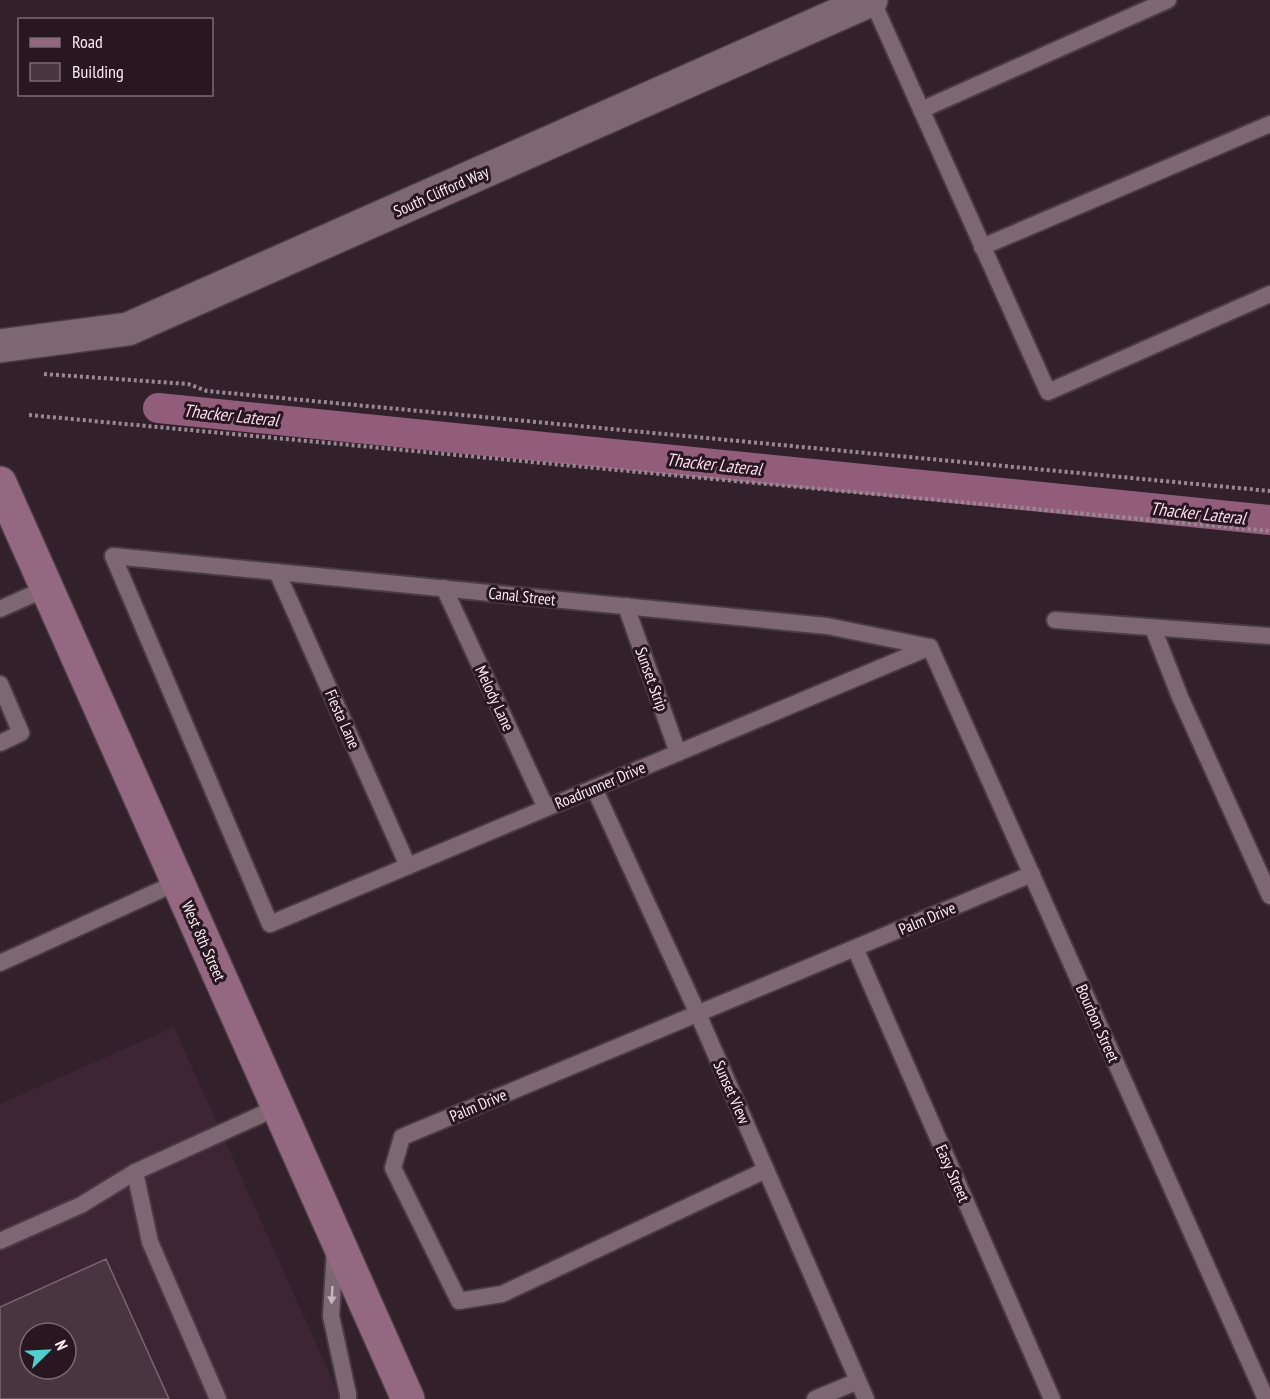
<svg xmlns="http://www.w3.org/2000/svg" width="1270" height="1399" viewBox="0 0 1270 1399" font-family="'PT Sans Narrow',sans-serif">
	<style>
		.built { fill: #3e2533; fill-rule: evenodd }
		.lines { fill: none; stroke-linecap: round; stroke-linejoin: round }
		.canal { stroke: #925d7b; stroke-width: 30 }
		.building { fill: #48353f; stroke: #7a6470; stroke-width: 1.5; fill-rule: evenodd }
		.service-casing { stroke: #4a3b43; stroke-width: 20 }
		.minor-casing { stroke: #4a3b43; stroke-width: 36 }
		.secondary-casing { stroke: #4a3b43; stroke-width: 36 }
		.path { stroke: #998992; stroke-width: 4; stroke-dasharray: 3 3; stroke-linecap: butt }
		.service { stroke: #7d6773; stroke-width: 16 }
		.minor { stroke: #7d6773; stroke-width: 33 }
		.secondary { stroke: #946881; stroke-width: 33 }
		.oneway { fill: #c7b6bf }
		.labels { text-anchor: middle; dominant-baseline: central; stroke-width: 6; stroke-linejoin: round; paint-order: stroke }
		.street-label { font-size: 16px; fill: #f8ebf2; stroke: #281620 }
		.water-label { font-size: 18px; font-style: italic; fill: #fbd9eb; stroke: #281620 }
	</style>
	<rect width="100%" height="100%" fill="#32202a"/>
	<!-- built -->
	<path class="built" d="M174 1027 341 1399H0V1104ZM30 1333H66V1369H30Z"/>
	<g class="lines">
		<!-- canal -->
		<path class="canal" d="M158 408 1270 520"/>
	</g>
	<!-- building -->
	<path class="building" d="M106 1259 169 1399H0V1307ZM30 1333H66V1369H30Z"/>
	<g class="lines">
		<!-- service casing -->
		<g class="service-casing">
			<g id="service">
				<path d="M872 0 1048 392 1270 294"/>
				<path d="M921 110 1168 0"/>
				<path d="M982 247 1270 124"/>
				<path d="M113 556 827 626 930 647 270 924Z"/>
				<path d="M277 572 408 866"/>
				<path d="M444 588 546 808"/>
				<path d="M626 606 678 753"/>
				<path d="M0 609 47 588"/>
				<path d="M1055 620 1270 636"/>
				<path d="M1153 628 1180 697 1270 896"/>
				<path d="M930 647 1266 1399"/>
				<path d="M0 684 21 733 0 743"/>
				<path d="M594 788 698 1014 866 1399"/>
				<path d="M855 948 1052 1399"/>
				<path d="M0 963 178 882"/>
				<path d="M766 1170 502 1294 459 1301 393 1168 402 1137 1032 874"/>
				<path d="M135 1172 150 1242 218 1399"/>
				<path d="M0 1241 81 1205 135 1172 278 1107"/>
				<path d="M335 1249 331 1316 348 1394V1399"/>
				<path d="M815 1399 858 1381"/>
			</g>
		</g>
		<!-- minor casing -->
		<g class="minor-casing">
			<path id="minor" d="M0 346 128 329 871 0"/>
		</g>
		<!-- secondary casing -->
		<g class="secondary-casing">
			<path id="secondary" d="M0 483 408 1399"/>
		</g>
		<!-- path -->
		<g class="path">
			<path d="M44 374 188 384 207 391 1270 491"/>
			<path d="M29 415 1270 531"/>
		</g>
		<!-- service -->
		<use href="#service" class="service"/>
		<!-- minor -->
		<use href="#minor" class="minor"/>
		<!-- secondary -->
		<use href="#secondary" class="secondary"/>
	</g>
	<!-- one-way arrows -->
	<defs><path id="oneway-solid" d="M-6-.8H1V-3.2L6.5 0L1 3.2V.8H-6Z" transform="scale(1.5)"/></defs>
	<use class="oneway" href="#oneway-solid" transform="translate(332 1295) rotate(93)"/>
	<g class="labels">
		<!-- street labels -->
		<g class="street-label">
			<text transform="translate(441 191) rotate(-24)">South Clifford Way</text>
			<text transform="translate(522 596) rotate(6)">Canal Street</text>
			<text transform="translate(652 679) rotate(70)">Sunset Strip</text>
			<text transform="translate(495 698) rotate(65)">Melody Lane</text>
			<text transform="translate(343 719) rotate(66)">Fiesta Lane</text>
			<text transform="translate(600 785) rotate(-23)">Roadrunner Drive</text>
			<text transform="translate(927 918) rotate(-23)">Palm Drive</text>
			<text transform="translate(204 941) rotate(66)">West 8th Street</text>
			<text transform="translate(1098 1023) rotate(66)">Bourbon Street</text>
			<text transform="translate(732 1092) rotate(66)">Sunset View</text>
			<text transform="translate(478 1105) rotate(-23)">Palm Drive</text>
			<text transform="translate(953 1173) rotate(66)">Easy Street</text>
		</g>
		<!-- water labels -->
		<g class="water-label">
			<text transform="translate(231 415) rotate(6)">Thacker Lateral</text>
			<text transform="translate(714 464) rotate(6)">Thacker Lateral</text>
			<text transform="translate(1198 513) rotate(6)">Thacker Lateral</text>
		</g>
	</g>
	<!-- legend -->
	<rect x="18" y="18" width="195" height="78" fill="#281620" stroke="#7b6b74" stroke-width="1.5"/>
	<rect x="30" y="38" width="30" height="9" fill="#946881" stroke="#7b6b74" stroke-width="1.5"/>
	<text x="72" y="48" font-size="18" fill="#f8ebf2">Road</text>
	<rect x="30" y="63" width="30" height="18" fill="#48353f" stroke="#7b6b74" stroke-width="1.5"/>
	<text x="72" y="78" font-size="18" fill="#f8ebf2">Building</text>
	<!-- north arrow -->
	<g transform="translate(48 1351) rotate(66)"><circle r="28" fill="#281620" stroke="#7b6b74" stroke-width="1.5"/>
	<path d="M0-4.5L10 22L0 15L-10 22Z" fill="#52cdcd"/>
	<text y="-9" font-size="16" font-weight="bold" text-anchor="middle" fill="#f8ebf2">N</text>
	</g>
</svg>
